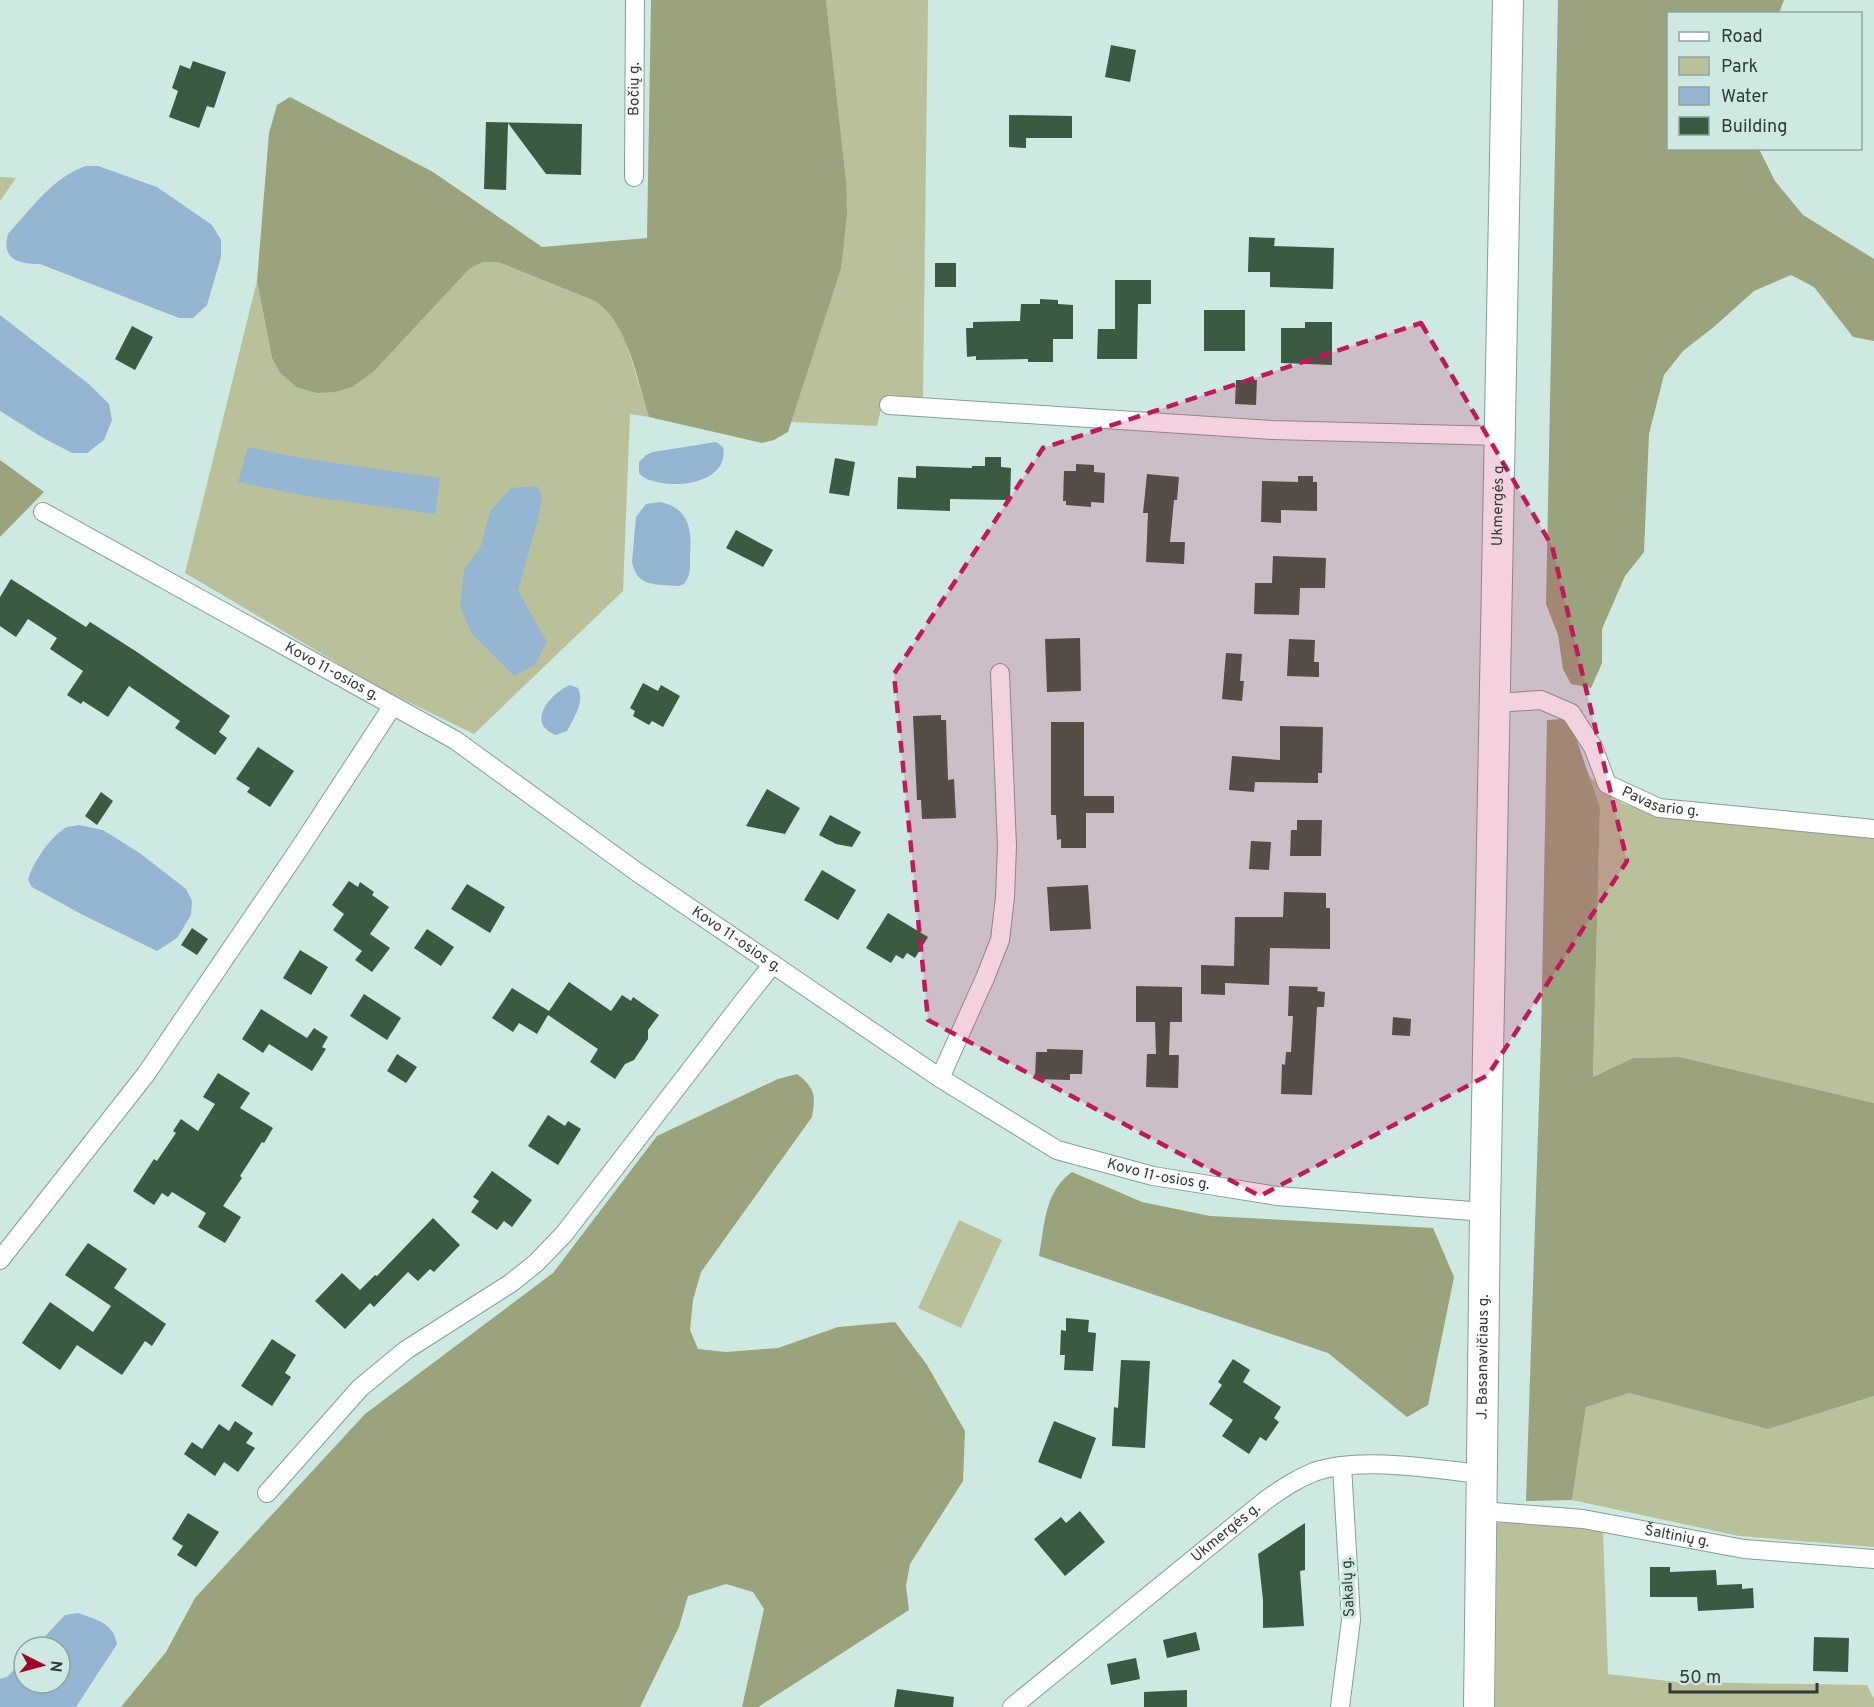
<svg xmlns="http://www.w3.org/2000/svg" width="1874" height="1707" viewBox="0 0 1874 1707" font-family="Overpass,sans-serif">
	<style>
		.green { fill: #bac19a }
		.forest { fill: #9ba37c }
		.water { fill: #94b5d2 }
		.building { fill: #3b5a41 }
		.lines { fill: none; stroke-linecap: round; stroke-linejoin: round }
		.minor-casing { stroke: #859d98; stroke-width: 20 }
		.trunk-casing { stroke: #859d98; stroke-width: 32 }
		.minor { stroke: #fff; stroke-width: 18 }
		.trunk { stroke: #fff; stroke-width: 30 }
		.marked { fill: #c2185b; fill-opacity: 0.2; stroke: #c2185b; stroke-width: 4.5; stroke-dasharray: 12 8; stroke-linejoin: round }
		.labels { text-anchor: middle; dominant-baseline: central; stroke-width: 6; stroke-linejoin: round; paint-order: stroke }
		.street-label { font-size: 15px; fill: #303a38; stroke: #cee8e2 }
	</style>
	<rect width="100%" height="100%" fill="#cee8e2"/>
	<!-- green -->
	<g class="green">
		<path d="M826 0H928L923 397H884L877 426 791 422 841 269 846 180Z"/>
		<path d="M0 177 16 178 0 201Z"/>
		<path d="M483 262H498L595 301 605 307 622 329 649 417 630 414 623 591 474 734 380 688 185 573 257 281 272 358 280 373 296 387 469 269Z"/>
		<path d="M1588 775 1606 792 1622 803 1664 817 1874 835V1103L1680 1057 1633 1058 1593 1077 1600 808Z"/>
		<path d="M959 1220 1002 1240 961 1328 918 1308Z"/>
		<path d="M1629 1393 1768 1429 1874 1396V1547L1739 1536 1572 1500 1586 1407Z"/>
		<path d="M1527 1521 1603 1529 1608 1674 1677 1682 1867 1685 1874 1699V1707H1495L1497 1523Z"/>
	</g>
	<!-- forest -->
	<g class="forest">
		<path d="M651 0H826L846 180 847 214 841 269 788 432 774 440 762 443 649 417C637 380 628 322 595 301L498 262H483L469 269 373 372 352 387 335 392 317 393 296 387 280 373 272 358 257 281 269 133 277 105 290 97 433 172 542 247 647 238Z"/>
		<path d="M1558 0H1784L1779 13 1668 14V148L1759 149 1775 181 1803 215 1874 259V341L1853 337 1814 287 1791 275 1754 291 1715 326 1683 351 1664 375 1649 434 1644 552 1625 576 1602 629V663L1591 688 1571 684 1563 669 1558 635 1546 604Z"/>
		<path d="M0 460 44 492 0 537Z"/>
		<path d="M1562 719 1574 732 1600 808 1593 1077 1633 1058 1680 1057 1874 1103V1396L1768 1429 1629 1393 1586 1407 1572 1500 1526 1501 1541 1040 1547 720Z"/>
		<path d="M797 1074C815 1088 816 1095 812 1117L701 1272 693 1300 690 1330 698 1349 726 1352 778 1348 838 1327 895 1322 927 1365 965 1431 963 1481 910 1564 906 1586 909 1610 758 1707H742L764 1609 753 1592 726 1584 688 1596 679 1627 640 1707H121L166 1652 195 1598 365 1414 553 1273 657 1136 778 1079Z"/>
		<path d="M1072 1172 1142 1202 1210 1216 1433 1228 1454 1277 1428 1405 1407 1417 1328 1353 1039 1256C1045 1224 1044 1192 1072 1172Z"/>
	</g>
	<!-- water -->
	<g class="water">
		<path d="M86 166H98L157 187 212 225 221 240V257L207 305 193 318H179L40 264C18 264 1 259 8 234 31 209 53 177 86 166Z"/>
		<path d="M0 315 90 385 109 404 112 420 104 440 87 453H72L45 439 0 411Z"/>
		<path d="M716 442 723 447C731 490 652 491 639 473V462L646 455 653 452Z"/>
		<path d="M248 447 306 459 440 478 435 514 307 496 238 482Z"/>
		<path d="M537 486 542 496 539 515 518 591 547 642 535 665 514 676 471 633 460 606 464 570 481 546 490 511 511 488Z"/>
		<path d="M660 502C690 508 692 531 690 557 690 567 691 576 684 584L679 586C657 584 637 588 632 562L636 517 646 504Z"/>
		<path d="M570 685 578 688C585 702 574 718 567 731L556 735C525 723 551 693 570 685Z"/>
		<path d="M79 825 103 830 141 854 186 889 192 901 191 915 177 938 157 951 83 915 32 887 28 880C33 862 49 839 65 828 69 826 75 826 79 825Z"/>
		<path d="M78 1613C95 1619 114 1623 117 1644L76 1707H0V1679L7 1677 24 1659V1683H60V1647H35L65 1615Z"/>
	</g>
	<!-- building -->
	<g class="building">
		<path d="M1111 45 1136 50 1130 82 1105 77Z"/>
		<path d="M193 61 226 72 214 108 207 106 199 128 169 117 178 91 172 88 180 65 190 69Z"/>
		<path d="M1009 115 1072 116V138H1026V148L1009 147Z"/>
		<path d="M486 122 582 124 581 175 546 174 508 123 506 190 484 189Z"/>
		<path d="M1249 237 1275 238 1274 246 1334 248 1333 289 1270 287V272H1248Z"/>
		<rect x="935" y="263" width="21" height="24"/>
		<path d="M1115 280H1151V304H1138L1137 359H1097L1098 329H1115Z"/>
		<path d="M1040 299 1058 300V304L1073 305V339H1053V362H1028V359L976 360V356L967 357 966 328H973V322L1020 321 1021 304H1040Z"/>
		<rect x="1204" y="310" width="41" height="41"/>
		<path d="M1305 322H1332V365L1281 363V328H1305Z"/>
		<path d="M132 326 153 337 135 370 115 359Z"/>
		<path d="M1236 380H1257L1256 405 1235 404Z"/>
		<path d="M985 457H1001V467L1011 468 1010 500 950 499V511L897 509 898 477 916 478V466L972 468V466H985Z"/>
		<path d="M835 458 855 462 849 496 829 493Z"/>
		<path d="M1076 464 1094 465V472L1105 473 1104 503 1091 502V507L1066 505V501H1063L1064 471H1076Z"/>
		<path d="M1147 474 1179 477 1177 500H1174L1170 542H1185L1184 564 1146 562 1148 513H1143Z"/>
		<path d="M1298 476H1313V482H1317V511L1281 510V523L1261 522 1262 481 1298 482Z"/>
		<path d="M736 530 773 550 763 567 726 548Z"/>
		<path d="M1273 556 1326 558 1325 588H1300L1299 615 1254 614 1255 583H1272Z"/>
		<path d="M11 579 86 627 90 622 137 652 230 716 219 732 227 738 215 755 175 728 180 721 129 686 108 717 83 701 81 704 67 695 83 671 50 649 57 638 28 619 16 637 0 626V597Z"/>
		<path d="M1080 638 1081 691 1047 692 1045 639Z"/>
		<path d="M1289 639 1315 640 1314 662H1319V677L1287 676Z"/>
		<path d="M1226 653 1242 654 1240 681H1244L1242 701 1222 699Z"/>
		<path d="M643 683 658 691 661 685 680 696 663 727 652 721 649 725 633 716 635 711 630 708Z"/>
		<path d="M941 715V720H946L948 780 954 779 956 818 922 819 921 800H917L913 716Z"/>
		<path d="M1051 722H1084V796H1114V813H1086V848H1061V839L1057 840 1056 815H1051Z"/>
		<path d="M1280 726 1323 727 1322 773H1318V783L1255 782 1254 792 1229 790 1232 756 1280 760Z"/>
		<path d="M258 747 294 771 270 807 247 792 250 788 236 779Z"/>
		<path d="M767 789 800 808 785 834 746 826Z"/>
		<path d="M101 792 113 801 97 825 85 816Z"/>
		<path d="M830 815 861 832 852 847 836 844 819 835Z"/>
		<path d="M1297 820H1322L1321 856H1290L1291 830H1297Z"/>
		<path d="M1251 841 1271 842 1269 870 1249 869Z"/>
		<path d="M822 870 856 890 838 920 804 900Z"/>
		<path d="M349 881 358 887 360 882 374 892 372 895 389 907 370 934 390 948 372 972 355 960 362 951 333 930 344 914 332 905Z"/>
		<path d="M467 884 505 907 490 933 451 909Z"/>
		<path d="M1088 885 1091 929 1050 931 1047 887Z"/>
		<path d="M1284 892 1326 893V908H1330V949L1270 948 1269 985 1225 983V995L1201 994V965L1234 966 1235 917H1283Z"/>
		<path d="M888 913 928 937 915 958 907 953 903 959 896 955 891 963 866 948Z"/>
		<path d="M192 928 208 939 197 955 181 945Z"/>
		<path d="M427 929 454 947 441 966 414 948Z"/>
		<path d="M300 950 328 967 311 995 283 978Z"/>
		<path d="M569 982 611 1011 622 995 631 1001 633 997 659 1015 648 1030V1039L634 1060 625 1064 615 1079 590 1062 598 1049 548 1015 537 1034 519 1023 513 1032 492 1018 512 988 549 1011Z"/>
		<path d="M1136 986 1182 987V1022H1170L1169 1055H1179L1178 1088 1146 1087 1147 1054H1156L1155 1022H1136Z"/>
		<path d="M1289 986 1318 987 1317 991 1325 992 1324 1007H1317L1312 1095 1281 1094 1282 1064 1285 1065 1286 1052H1291L1293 1016H1288Z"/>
		<path d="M364 994 401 1018 387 1040 350 1016Z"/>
		<path d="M261 1009 307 1038 314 1028 328 1037 322 1047 326 1049 312 1071 269 1044 263 1053 242 1039Z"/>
		<path d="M1393 1017 1411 1019 1410 1036 1392 1035Z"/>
		<path d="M1047 1049 1083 1050 1082 1074H1070V1080L1035 1079 1036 1052H1047Z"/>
		<path d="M397 1054 417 1067 406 1083 387 1071Z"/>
		<path d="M218 1073 250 1093 240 1108 273 1128 264 1143 262 1142 240 1176 242 1178 223 1206 241 1217 225 1243 198 1227 206 1213 172 1192 168 1197 162 1193 154 1205 133 1191 154 1159 157 1161 176 1133 173 1131 181 1119 198 1131 215 1104 203 1097Z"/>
		<path d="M548 1115 565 1126 568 1121 581 1129 558 1165 528 1146Z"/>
		<path d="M492 1171 532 1200 512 1227 504 1221 497 1230 471 1212 479 1201 473 1197Z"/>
		<path d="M433 1218 460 1245 434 1272 430 1269 418 1281 408 1272 374 1307 370 1303 345 1329 315 1301 342 1273 360 1290 375 1275 377 1276Z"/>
		<path d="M88 1243 127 1269 114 1288 166 1324 152 1346 145 1341 122 1375 77 1345 60 1370 22 1343 50 1302 93 1332 111 1306 65 1275Z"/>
		<path d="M1066 1318 1089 1320 1088 1332 1096 1333 1093 1371 1064 1370 1065 1355H1060L1061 1330 1066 1331Z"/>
		<path d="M272 1339 296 1355 285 1373 291 1377 272 1406 241 1386Z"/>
		<path d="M1233 1359 1250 1370 1243 1382 1281 1407 1274 1418 1279 1422 1266 1441 1260 1437 1249 1454 1222 1436 1233 1420 1209 1404 1222 1385 1218 1382Z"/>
		<path d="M1121 1360 1150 1361 1145 1448 1112 1446 1114 1407 1118 1408Z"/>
		<path d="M235 1421 253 1433 246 1443 255 1448 238 1472 224 1462 215 1476 184 1454 192 1442 202 1449 219 1424 229 1431Z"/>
		<path d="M1054 1421 1096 1438 1081 1479 1038 1462Z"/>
		<path d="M1080 1511 1105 1542 1065 1576 1034 1539 1061 1517 1066 1523Z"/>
		<path d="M188 1513 219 1532 196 1567 177 1555 183 1546 172 1539Z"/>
		<path d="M1305 1523V1570L1300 1571 1304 1626 1263 1628V1600L1258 1554Z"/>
		<path d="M1650 1567H1670V1572L1716 1570 1717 1585 1742 1584V1589L1753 1588 1754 1608 1698 1611 1697 1597H1650Z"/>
		<path d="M1196 1632 1200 1650 1167 1658 1163 1640Z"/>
		<path d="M1814 1637 1849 1638 1848 1672 1813 1671Z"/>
		<path d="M1136 1658 1140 1679 1111 1685 1107 1664Z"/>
		<path d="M897 1689 954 1697 953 1707H894Z"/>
		<path d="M1187 1690V1707H1144V1692Z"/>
	</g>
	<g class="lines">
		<!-- minor casing -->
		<g class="minor-casing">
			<g id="minor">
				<path id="s1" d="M634 177 635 0"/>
				<path d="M889 405 1273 430 1500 436"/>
				<path id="s2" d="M43 512 455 740 637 872 940 1078 1057 1150 1153 1176 1277 1196 1485 1212"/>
				<path id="s3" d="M1495 703 1541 700 1571 713 1593 747 1607 784 1659 808 1874 829"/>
				<path d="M940 1078 985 978 1000 940 1005 897 1007 846 1000 673"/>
				<path d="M0 1260 146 1074 299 849 392 707"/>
				<path d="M267 1493 360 1388 406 1350 511 1283 536 1263 564 1234 745 999 773 964"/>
				<path id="s4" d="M1481 1511 1583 1519 1744 1549 1874 1559"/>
				<path id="s5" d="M1012 1707 1266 1500C1282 1489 1296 1479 1314 1472 1360 1456 1434 1469 1481 1474"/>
				<path d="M1340 1707 1351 1620 1342 1466"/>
			</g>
		</g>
		<!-- trunk casing -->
		<g class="trunk-casing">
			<g id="trunk">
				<path id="s6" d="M1479 1707 1485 1212 1508 0"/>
			</g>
		</g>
		<!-- minor -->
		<use href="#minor" class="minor"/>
		<!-- trunk -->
		<use href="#trunk" class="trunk"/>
	</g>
	<!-- marked area -->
	<path class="marked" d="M1421 323 1552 546 1627 861 1488 1075 1260 1196 928 1020 894 674 1043 448Z"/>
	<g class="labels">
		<!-- street labels -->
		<g class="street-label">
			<text stroke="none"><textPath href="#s1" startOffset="88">Bočių g.</textPath></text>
			<text stroke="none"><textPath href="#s6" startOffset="1203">Ukmergės g.</textPath></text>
			<text stroke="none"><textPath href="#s2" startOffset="330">Kovo 11-osios g.</textPath></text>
			<text stroke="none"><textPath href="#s3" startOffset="216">Pavasario g.</textPath></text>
			<text stroke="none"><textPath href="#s2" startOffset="816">Kovo 11-osios g.</textPath></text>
			<text stroke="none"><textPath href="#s2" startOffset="1304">Kovo 11-osios g.</textPath></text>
			<text stroke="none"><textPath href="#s6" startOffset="350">J. Basanavičiaus g.</textPath></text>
			<text stroke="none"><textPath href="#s5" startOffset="276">Ukmergės g.</textPath></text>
			<text stroke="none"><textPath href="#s4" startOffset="198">Šaltinių g.</textPath></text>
			<text transform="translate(1349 1587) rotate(-93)">Sakalų g.</text>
		</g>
	</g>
	<!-- legend -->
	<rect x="1667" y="12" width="195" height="138" fill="#cee8e2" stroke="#8fa29e" stroke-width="1.5"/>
	<rect x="1679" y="32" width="30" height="9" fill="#ffffff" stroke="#8fa29e" stroke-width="1.5"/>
	<text x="1721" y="42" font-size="18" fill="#303a38">Road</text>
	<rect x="1679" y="57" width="30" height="18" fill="#bac19a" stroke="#8fa29e" stroke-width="1.5"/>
	<text x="1721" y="72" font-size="18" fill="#303a38">Park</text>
	<rect x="1679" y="87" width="30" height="18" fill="#94b5d2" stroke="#8fa29e" stroke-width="1.5"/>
	<text x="1721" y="102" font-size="18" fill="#303a38">Water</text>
	<rect x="1679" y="117" width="30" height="18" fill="#3b5a41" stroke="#8fa29e" stroke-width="1.5"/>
	<text x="1721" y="132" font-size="18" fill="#303a38">Building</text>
	<!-- north arrow -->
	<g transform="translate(42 1665) rotate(96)"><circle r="28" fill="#cee8e2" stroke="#8fa29e" stroke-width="1.5"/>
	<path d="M0-4.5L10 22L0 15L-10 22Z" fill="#a20328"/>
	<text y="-9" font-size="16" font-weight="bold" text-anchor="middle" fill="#303a38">N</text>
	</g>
	<!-- scale -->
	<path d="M1670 1683v9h147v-9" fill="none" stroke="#303a38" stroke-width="3"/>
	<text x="1679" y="1683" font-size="18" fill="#303a38" stroke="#cee8e2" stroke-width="4.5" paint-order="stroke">50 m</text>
</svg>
